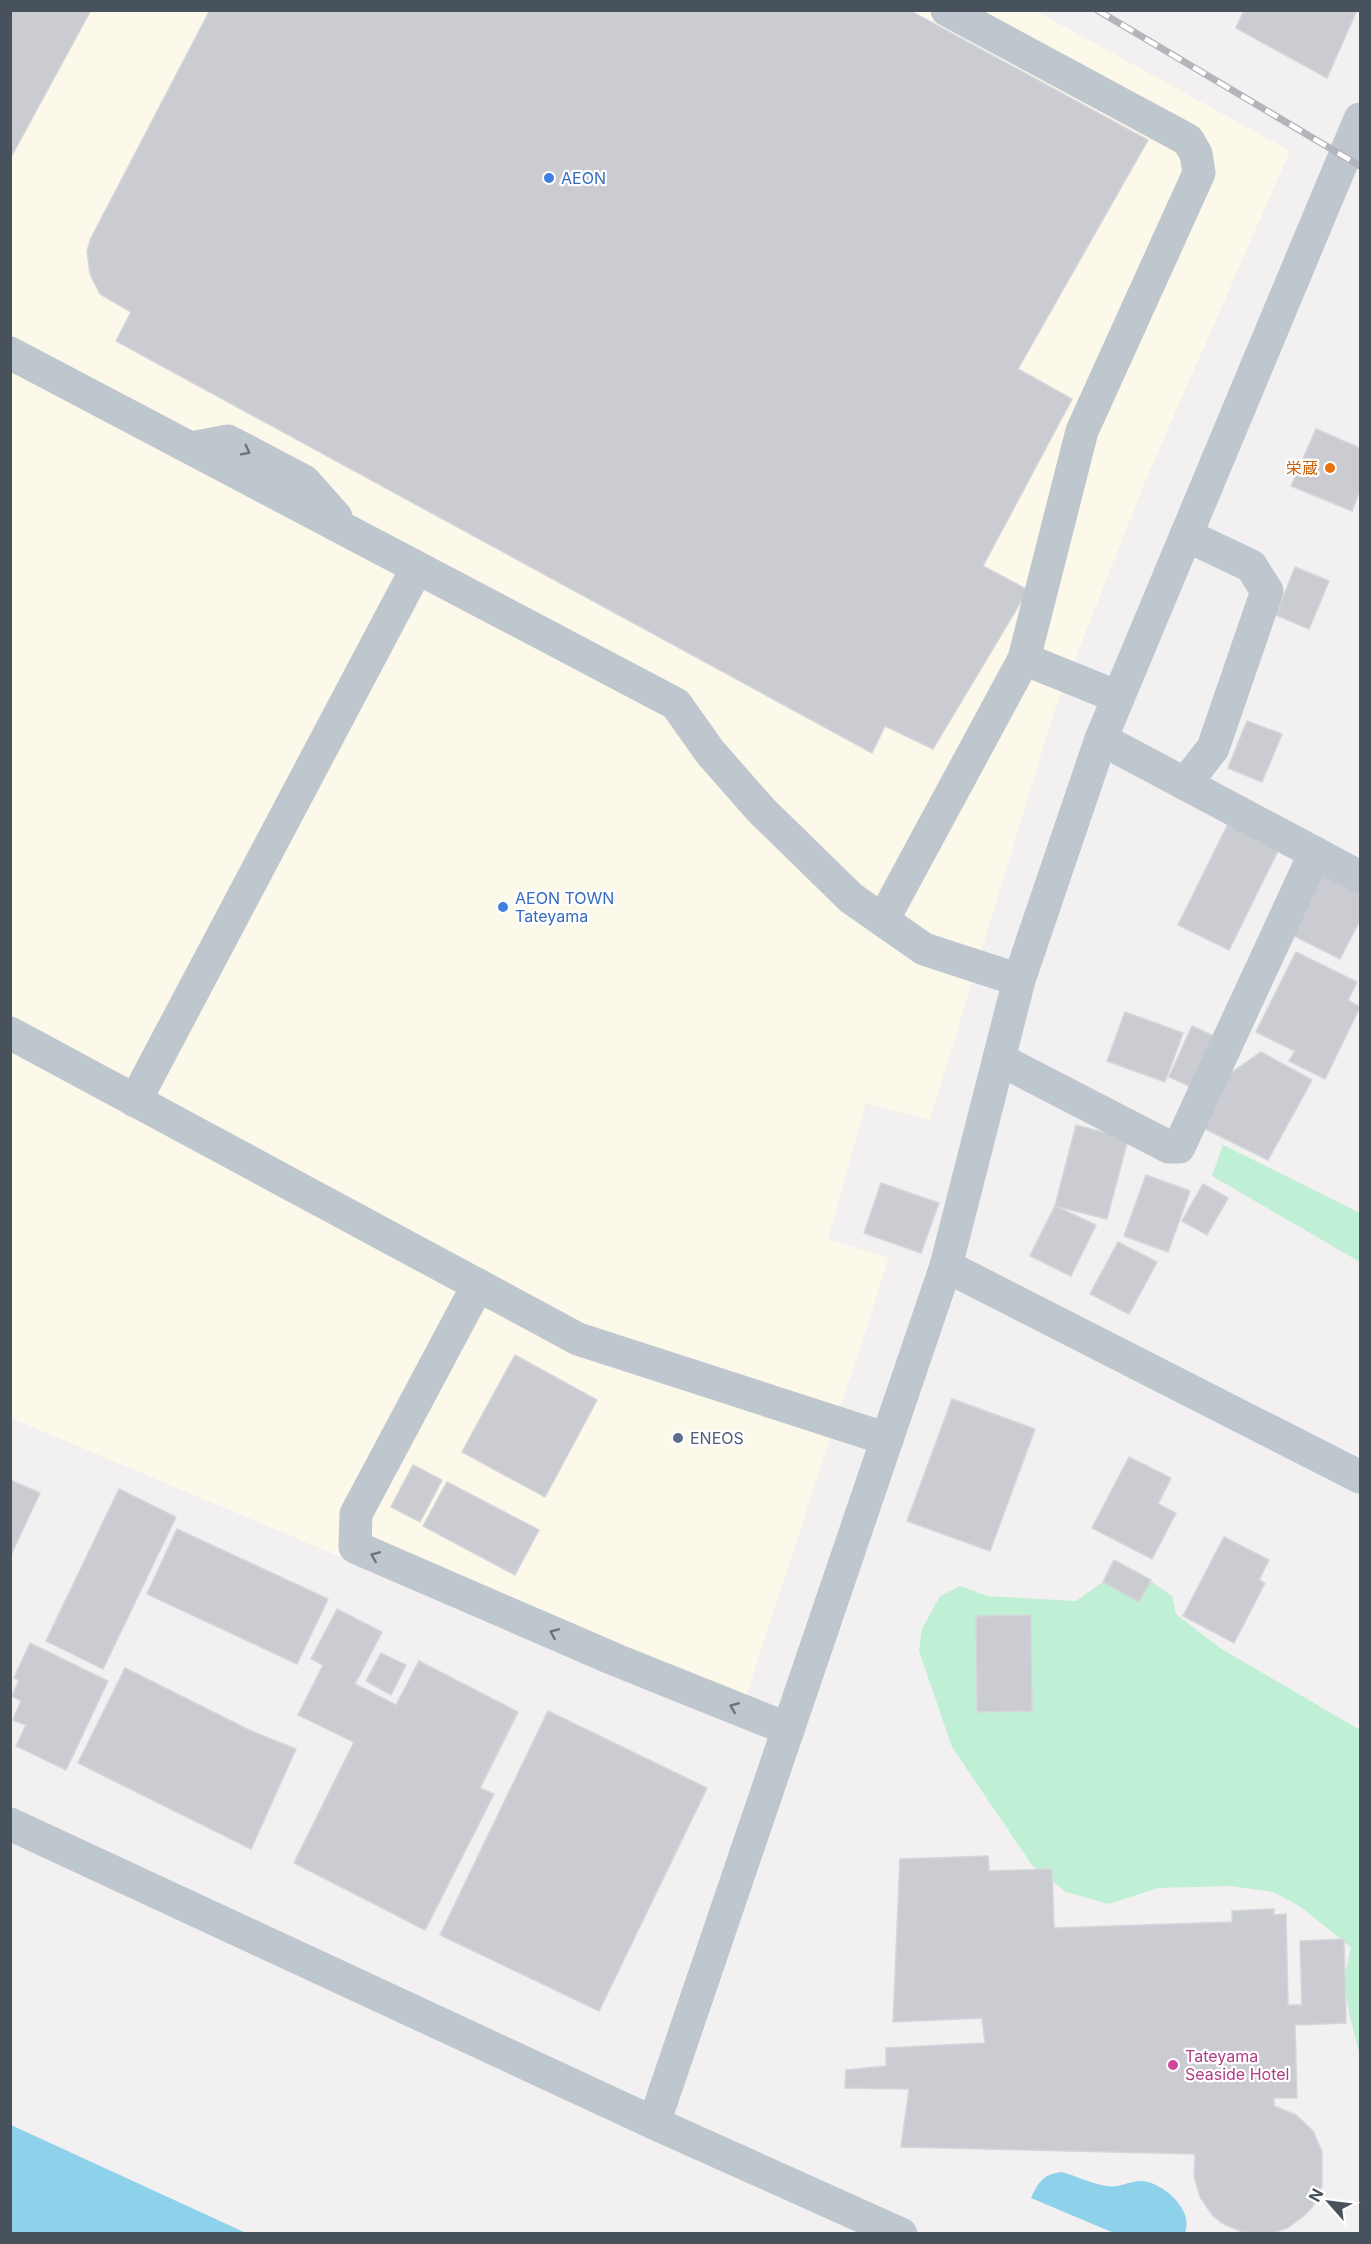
<svg xmlns="http://www.w3.org/2000/svg" width="1371" height="2244" viewBox="0 0 1371 2244" font-family="Inter,'Noto Sans JP',sans-serif">
	<style>
		.commercial { fill: #fcf8ea }
		.green { fill: #bfefd5 }
		.water { fill: #8dd1eb }
		.building { fill: #caccd2; stroke: #d4d6db; stroke-width: 1.5 }
		.lines { fill: none; stroke-linecap: round; stroke-linejoin: round }
		.minor { stroke: #bec6ce; stroke-width: 33 }
		.rail-casing { stroke: #b2b5ba; stroke-width: 7 }
		.rail { stroke: #fff; stroke-width: 4.5; stroke-dasharray: 14; stroke-linecap: butt }
		.oneway { stroke: #6b757f }
		.shop-dot { fill: #3f7fe0; stroke: #fff; stroke-width: 2 }
		.food-dot { fill: #e8710a; stroke: #fff; stroke-width: 2 }
		.service-dot { fill: #5c6f8a; stroke: #fff; stroke-width: 2 }
		.hotel-dot { fill: #d1479c; stroke: #fff; stroke-width: 2 }
		.labels { text-anchor: middle; dominant-baseline: central; stroke-width: 4.5; stroke-linejoin: round; paint-order: stroke }
		.shop-label { font-size: 16px; fill: #366cbe; stroke: #fff; text-anchor: start }
		.food-label { font-size: 16px; fill: #c56008; stroke: #fff; text-anchor: end }
		.service-label { font-size: 16px; fill: #4e5e75; stroke: #fff; text-anchor: start }
		.hotel-label { font-size: 16px; fill: #b23c85; stroke: #fff; text-anchor: start }
	</style>
	<rect width="100%" height="100%" fill="#f2f0f0"/>
	<!-- commercial -->
	<path class="commercial" d="M10 11H1036L1290 151 1147 477 1054 712 930 1120 866 1103 828 1239 889 1258 737 1724 11 1418Z"/>
	<!-- green -->
	<g class="green">
		<path d="M1223 1145 1360 1213V1262L1212 1176Z"/>
		<path d="M1117 1572 1152 1582 1172 1596 1176 1614 1220 1648 1360 1730V2056L1349 2013 1344 1979 1351 1947 1298 1905 1273 1892 1230 1886 1158 1888 1109 1904 1066 1892 1032 1865 952 1747 919 1651 922 1629 940 1596 960 1586 987 1596 1076 1601Z"/>
	</g>
	<!-- water -->
	<g class="water">
		<path d="M11 2125 246 2233H11Z"/>
		<path d="M1062 2172C1076 2176 1092 2184 1107 2186 1118 2188 1128 2182 1139 2181 1161 2180 1195 2210 1185 2233H1114L1031 2198C1039 2181 1044 2174 1062 2172Z"/>
	</g>
	<!-- building -->
	<g class="building">
		<path d="M10 10H91L10 159Z"/>
		<path d="M210 10H909L1148 140 1018 369 1072 399 983 566 1028 590 933 749 885 726 872 753 116 341 131 312 100 294 90 274 87 251 91 238Z"/>
		<path d="M1244 10H1357L1327 78 1236 28Z"/>
		<path d="M1316 429 1360 448V490L1352 511 1291 486Z"/>
		<path d="M1295 567 1329 581 1309 629 1276 615Z"/>
		<path d="M1247 721 1282 734 1262 782 1228 768Z"/>
		<path d="M1229 822 1280 847 1229 950 1178 925Z"/>
		<path d="M1326 865 1360 883V920L1340 959 1290 934Z"/>
		<path d="M1296 952 1357 982 1348 1000 1360 1007 1325 1079 1289 1061 1295 1051 1256 1032Z"/>
		<path d="M1125 1012 1183 1033 1165 1082 1107 1061Z"/>
		<path d="M1192 1026 1225 1041 1202 1092 1169 1077Z"/>
		<path d="M1261 1052 1312 1080 1268 1160 1197 1125 1218 1082Z"/>
		<path d="M1076 1125 1128 1139 1107 1219 1055 1206Z"/>
		<path d="M1146 1175 1190 1191 1168 1252 1124 1236Z"/>
		<path d="M881 1183 939 1203 921 1253 864 1233Z"/>
		<path d="M1203 1184 1228 1198 1207 1235 1182 1221Z"/>
		<path d="M1055 1206 1096 1225 1071 1276 1030 1256Z"/>
		<path d="M1118 1242 1157 1262 1129 1314 1090 1294Z"/>
		<path d="M515 1355 597 1400 545 1497 462 1452Z"/>
		<path d="M952 1399 1035 1429 990 1551 907 1521Z"/>
		<path d="M1129 1457 1171 1478 1158 1504 1176 1513 1152 1559 1092 1528Z"/>
		<path d="M413 1465 442 1480 420 1522 391 1507Z"/>
		<path d="M10 1480 40 1493 10 1557Z"/>
		<path d="M447 1482 539 1530 515 1575 423 1526Z"/>
		<path d="M119 1489 176 1517 103 1669 46 1641Z"/>
		<path d="M177 1529 328 1599 297 1664 147 1594Z"/>
		<path d="M1224 1537 1269 1560 1259 1580 1265 1583 1234 1643 1183 1616Z"/>
		<path d="M1114 1560 1151 1580 1139 1602 1103 1582Z"/>
		<path d="M337 1609 382 1632 355 1684 396 1705 419 1661 518 1712 480 1788 494 1794 425 1930 294 1863 354 1742 298 1715 323 1665 311 1659Z"/>
		<path d="M1031 1615 1032 1711 977 1712 976 1616Z"/>
		<path d="M30 1643 108 1681 66 1770 16 1746 26 1725 13 1720 21 1701 12 1696 19 1680 14 1678Z"/>
		<path d="M381 1653 406 1665 391 1695 366 1681Z"/>
		<path d="M125 1668 249 1730 296 1749 251 1849 78 1763Z"/>
		<path d="M548 1711 707 1788 599 2011 440 1935Z"/>
		<path d="M988 1856 989 1871 1052 1869 1054 1928 1232 1922V1911L1274 1909V1915L1286 1914 1288 2005H1302L1300 1941 1344 1939 1346 2023 1295 2025 1297 2098H1274V2106L1296 2115 1313 2131 1322 2152V2186L1313 2206 1305 2215 1287 2228 1269 2234 1242 2232 1222 2223 1213 2216 1200 2197 1194 2176 1195 2154 901 2147 909 2089 845 2088 846 2070 886 2066V2048L985 2043 982 2018 893 2022 900 1859Z"/>
	</g>
	<g class="lines">
		<!-- minor -->
		<g class="minor">
			<path d="M10 353 676 704 710 752 761 810 851 898 924 949 1019 980"/>
			<path d="M191 448 228 441 304 481 336 517"/>
			<path d="M1024 659 1118 697"/>
			<path d="M1101 739 1360 877"/>
			<path d="M1185 784 1213 748 1267 591 1251 566 1186 535"/>
			<path d="M883 920 1024 659 1082 431 1199 173 1196 154 1188 140 947 10"/>
			<path d="M10 1033 578 1339 887 1439"/>
			<path d="M999 1059 1169 1147H1179L1315 853"/>
			<path d="M135 1101 417 568"/>
			<path d="M946 1266 1360 1477"/>
			<path d="M478 1285 356 1514 355 1547 616 1660 788 1729"/>
			<path d="M10 1824 654 2123 901 2234"/>
			<path d="M654 2123 946 1266 1019 980 1101 739 1360 119"/>
		</g>
		<!-- rail casing -->
		<g class="rail-casing">
			<path id="rail" d="M1097 10 1360 166"/>
		</g>
		<!-- rail -->
		<use href="#rail" class="rail"/>
	</g>
	<!-- one-way arrows -->
	<defs><path id="oneway-chevron" d="M-2-3.5L2.5 0L-2 3.5" fill="none" stroke-width="1.6" stroke-linecap="round" stroke-linejoin="round" transform="scale(1.5)"/></defs>
	<g class="oneway">
		<use href="#oneway-chevron" transform="translate(246 451) rotate(27)"/>
		<use href="#oneway-chevron" transform="translate(375 1556) rotate(-157)"/>
		<use href="#oneway-chevron" transform="translate(554 1633) rotate(-157)"/>
		<use href="#oneway-chevron" transform="translate(734 1707) rotate(-158)"/>
	</g>
	<!-- markers -->
	<g class="shop-dot">
		<circle cx="549" cy="178" r="6"/>
		<circle cx="503" cy="907" r="6"/>
	</g>
	<circle class="food-dot" cx="1330" cy="468" r="6"/>
	<circle class="service-dot" cx="678" cy="1438" r="6"/>
	<circle class="hotel-dot" cx="1173" cy="2065" r="6"/>
	<g class="labels">
		<!-- shop labels -->
		<g class="shop-label">
			<text x="561" y="178">AEON</text>
			<text x="515" y="898">AEON TOWN<tspan x="515" dy="18">Tateyama</tspan></text>
		</g>
		<!-- food labels -->
		<g class="food-label">
			<text x="1318" y="468">栄蔵</text>
		</g>
		<!-- service labels -->
		<g class="service-label">
			<text x="690" y="1438">ENEOS</text>
		</g>
		<!-- hotel labels -->
		<g class="hotel-label">
			<text x="1185" y="2056">Tateyama<tspan x="1185" dy="18">Seaside Hotel</tspan></text>
		</g>
	</g>
	<!-- border -->
	<rect width="1371" height="2244" fill="none" stroke="#48525d" stroke-width="24"/>
	<!-- north arrow -->
	<g transform="translate(1329 2202) rotate(298)" stroke="#ffffff" stroke-width="4.5" paint-order="stroke">
	<path d="M0-4.5L10 22L0 15L-10 22Z" fill="#48525d"/>
	<text y="-9" font-size="16" font-weight="bold" text-anchor="middle" fill="#48525d">N</text>
	</g>
</svg>
